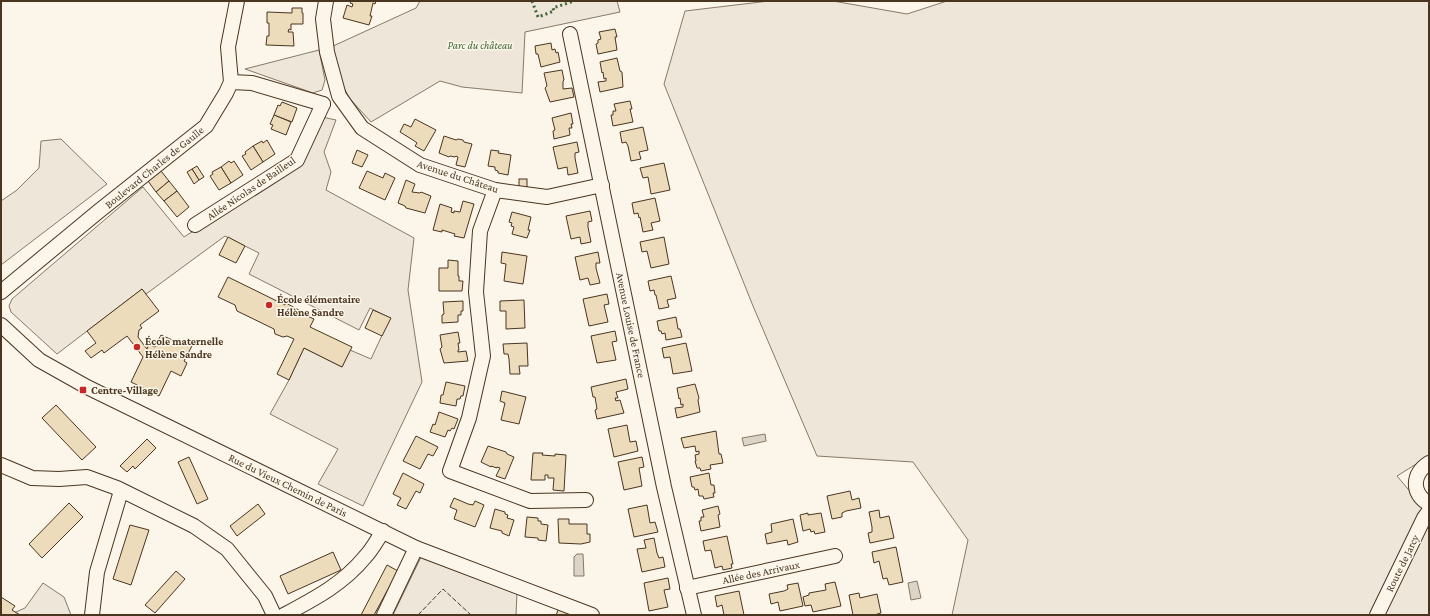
<svg xmlns="http://www.w3.org/2000/svg" width="1430" height="616" viewBox="0 0 1430 616" font-family="'Crimson Pro',serif">
	<style>
		.green { fill: #ede6d9; stroke: #887966 }
		.water { fill: #dcd4c6; stroke: #887966 }
		.building { fill: #ecdcbc; stroke: #4a3520 }
		.lines { fill: none; stroke-linecap: round; stroke-linejoin: round }
		.minor-casing { stroke: #4a3520; stroke-width: 16 }
		.minor { stroke: #fbf6e9; stroke-width: 14 }
		.hedge { stroke: #436837; stroke-width: 3; stroke-dasharray: 2 3; stroke-linecap: butt }
		.fence { stroke: #4a3520; stroke-width: 1; stroke-dasharray: 5 2; stroke-linecap: butt }
		.poi-dot { fill: #c62828; stroke: #fbf6e9; stroke-width: 1.5 }
		.labels { text-anchor: middle; dominant-baseline: central; stroke-width: 3; stroke-linejoin: round; paint-order: stroke }
		.park-label { font-size: 11px; font-style: italic; fill: #436837; stroke: #fbf6e9 }
		.street-label { font-size: 11px; fill: #4a3520; stroke: #fbf6e9 }
		.poi-label { font-size: 11px; font-weight: bold; fill: #4a3520; stroke: #fbf6e9; text-anchor: start }
	</style>
	<rect width="100%" height="100%" fill="#fbf6e9"/>
	<!-- green -->
	<g class="green">
		<path d="M420 1H617L620 12 525 32 522 93 462 87 440 81 371 122 350 99 337 75 331 47 416 8Z"/>
		<path d="M769 1H833L907 14 947 1H1429V456L1397 476 1429 514V615H952L968 540 913 462 817 456 753 306 664 84 685 11Z"/>
		<path d="M319 50 325 80 322 90 313 93 245 69Z"/>
		<path d="M322 117 336 120 324 152 331 172 326 190 414 238 408 290 422 382 363 506 318 484 338 449 270 414 289 380 304 348 342 367 350 350 371 359 390 318 370 308 359 330 249 274 259 253 225 236 146 294 142 289 57 354 11 312 9 306 12 299 143 187 184 237 301 161Z"/>
		<path d="M61 139 107 184 1 265V201L17 190 39 168 41 141Z"/>
		<path d="M421 557 517 592 516 615H393Z"/>
		<path d="M43 583 64 597 71 615H9L25 608Z"/>
	</g>
	<!-- water -->
	<g class="water">
		<path d="M765 434 766 441 744 446 742 438Z"/>
		<path d="M577 554H583L584 576H574V557Z"/>
		<path d="M917 581 921 598 911 600 908 583Z"/>
	</g>
	<!-- building -->
	<g class="building">
		<path d="M351 1H376L375 4 373 3 370 16H372L369 25 343 18 347 5 352 7 353 4 350 3Z"/>
		<path d="M292 8H302V13H303V24H291V30L289 29 288 32H293L294 46 266 45 267 36H269V23H267V12L292 13Z"/>
		<path d="M615 29 617 37H615L617 50 598 54 596 44 598 43V40L601 39 599 32Z"/>
		<path d="M551 43 552 50 555 49 556 53 558 52 560 62 541 67 538 54H536L535 46Z"/>
		<path d="M617 58 620 71 622 72 623 87 600 92 598 82 606 81V78L604 79 603 72 602 73 600 62Z"/>
		<path d="M562 70 564 80 563 81V89L572 88 574 97 550 102 545 88 547 86 544 73Z"/>
		<path d="M630 101 632 109H630L633 122 613 126 611 115H613V111H616L614 104Z"/>
		<path d="M282 102 297 108 292 122 274 115 278 105 280 106Z"/>
		<path d="M571 113 573 124H571L572 128H569L570 135 554 139 553 131 555 130 552 118Z"/>
		<path d="M274 115 291 122 286 135 271 129 273 125 270 124Z"/>
		<path d="M415 119 436 130 424 151 415 146 417 143 413 140 400 132 404 124 411 127Z"/>
		<path d="M643 127 648 150 639 152 641 159 631 161 628 146 626 142 622 143 620 132Z"/>
		<path d="M444 136 456 140 458 139 463 140 464 142 472 144 465 167 456 165 458 157 456 156 455 157 450 156 449 157 439 153Z"/>
		<path d="M267 140 275 154 263 162 253 146 262 141 263 143Z"/>
		<path d="M577 142 579 152 575 153V158L578 173 568 175 567 167 558 169 553 147Z"/>
		<path d="M253 146 263 162 251 170 242 156 246 154 245 152Z"/>
		<path d="M357 150 368 155 362 167 352 163Z"/>
		<path d="M491 150 499 151 498 153 511 155 508 175 498 173V171L495 170V167L488 166Z"/>
		<path d="M229 161 231 163 234 161 243 175 231 183 221 167Z"/>
		<path d="M664 163 670 190 651 194 648 177 643 178 640 168Z"/>
		<path d="M197 166 204 177 199 180 192 169Z"/>
		<path d="M221 167 231 183 219 190 210 176 213 174 212 172Z"/>
		<path d="M192 169 199 180 194 184 187 172Z"/>
		<path d="M161 171 169 181 156 192 148 181Z"/>
		<path d="M367 171 383 178 385 173 395 178 385 200 359 188Z"/>
		<rect x="519" y="179" width="8" height="8"/>
		<path d="M406 180 415 184 412 192 420 193 421 192 431 196 425 213 406 208 405 206 398 203Z"/>
		<path d="M169 181 177 191 164 201 156 192Z"/>
		<path d="M177 191 189 207 177 217 164 201Z"/>
		<path d="M655 198 660 221 651 223 653 230 643 232 640 217 639 218 638 213 634 214 632 203Z"/>
		<path d="M463 201 474 204 464 238 454 236 455 234 442 230V232L433 230 440 204 452 208 451 212 454 213V211L460 212Z"/>
		<path d="M590 211 592 221 588 222V227L591 242 581 244 580 237 571 239 566 216Z"/>
		<path d="M512 212 531 217 528 230H530L527 238 512 234 514 227 511 226 512 223 509 222Z"/>
		<path d="M228 237 245 246 236 263 219 255Z"/>
		<path d="M664 237 669 264 651 268 647 251 642 252 640 242Z"/>
		<path d="M502 252 527 256 523 284 504 281 506 264 501 263Z"/>
		<path d="M598 252 600 263H596V268L600 283 590 285 588 278 580 280 575 257Z"/>
		<path d="M448 260 458 261V276H459V281H463L462 291H439V268H448Z"/>
		<path d="M671 276 676 298 667 300 669 307 659 309 656 295H655L654 290 650 291 648 281Z"/>
		<path d="M228 277 285 305 286 303 304 313 303 314 314 319 310 327 352 347 342 367 304 348 289 380 277 374 294 339 287 336 283 337 275 334 274 329 237 311 235 305 218 297Z"/>
		<path d="M142 289 159 311 140 325 142 328 139 330 138 337 147 349 149 344 155 347 161 335 177 342 178 339 192 346 184 361 187 363 181 376 171 371 159 396 131 382 143 357 127 336 104 353 102 350 91 358 85 351 96 343 87 331Z"/>
		<path d="M607 294 609 304 604 305 608 322 589 326 583 299Z"/>
		<path d="M524 300 525 328 506 329V311H500V301Z"/>
		<path d="M463 301V311H461V315H458V322L442 323V315L444 314 443 302Z"/>
		<path d="M373 310 391 318 382 336 365 328Z"/>
		<path d="M676 317 678 329H680L682 337 666 340 665 333 662 334 661 331H659L657 321Z"/>
		<path d="M615 331 617 341 612 342 616 360 597 363 591 336Z"/>
		<path d="M458 332 460 343H458L459 350H458V352L466 351 468 361 444 363 440 349 442 347 440 335Z"/>
		<path d="M527 343 528 366H519L520 374H510L509 359 508 354H504L503 344Z"/>
		<path d="M686 343 692 371 673 374 670 357 664 358 662 348Z"/>
		<path d="M626 379 628 389 616 392 618 398H615L616 401 620 400 624 413 597 419 595 410 597 409 595 397H593L591 387Z"/>
		<path d="M446 382 465 386 463 396H461L460 399H457L456 406 440 403 441 395H443Z"/>
		<path d="M695 384 699 398 698 400 700 412 677 418 675 408 683 407V404L681 405 680 398 679 399 677 388Z"/>
		<path d="M502 391 526 397 519 424 501 420 505 403 500 401Z"/>
		<path d="M56 405 96 447 82 460 42 418Z"/>
		<path d="M439 412 458 419 454 429 452 428 450 431 448 430 445 437 430 432 433 424 435 425Z"/>
		<path d="M627 425 630 442 636 441 638 451 614 457 608 429Z"/>
		<path d="M716 431 719 454H721L723 463 710 465 711 469 701 471 700 468H697L695 461H696L695 455 699 454V451L696 452 695 446 684 448 681 438Z"/>
		<path d="M416 436 438 447 433 456 428 454 420 469 403 461Z"/>
		<path d="M147 439 156 448 135 469 133 466 127 472 120 466Z"/>
		<path d="M488 446 506 452 507 454 514 457 505 479 496 476 500 468 497 467V468L491 466V467L481 462Z"/>
		<path d="M533 453H543L542 455 555 456V454L566 455 564 491 553 490 554 478H548V475H545V480H531Z"/>
		<path d="M189 457 208 499 197 504 178 462Z"/>
		<path d="M642 457 644 467 639 468 642 486 624 490 618 462Z"/>
		<path d="M403 473 424 484 420 493 416 491 406 509 397 505 401 498 393 494Z"/>
		<path d="M709 473 711 485H714L715 493H713L714 497 704 499 703 496H699L698 489 695 490 694 487H692L690 477Z"/>
		<path d="M850 491 852 500 859 498 861 508 846 511 842 513V517L832 519 827 496Z"/>
		<path d="M454 498 468 504 473 505 475 501 484 505 475 527 454 519 457 510 450 507Z"/>
		<path d="M69 503 83 517 42 558 29 544Z"/>
		<path d="M258 504 265 514 237 536 230 526Z"/>
		<path d="M647 505 650 523 655 522 658 532 634 537 628 509Z"/>
		<path d="M718 506 720 514 718 515 720 527 701 531 699 521H701V517H704L702 510Z"/>
		<path d="M495 509 505 512V514L508 515 507 518 514 520 509 536 502 533V531L490 528Z"/>
		<path d="M879 510 880 518 889 516 894 538 870 543 868 533 872 532V527L869 512Z"/>
		<path d="M808 513V515L821 513 825 532 815 534 814 531 811 532 810 529 803 531 800 515Z"/>
		<path d="M527 517 538 518V521H541V524L548 525 546 541 538 540V538L525 537Z"/>
		<path d="M558 519H569V524H587V534H590V542L581 544 559 543Z"/>
		<path d="M793 519 798 542 788 545 787 540 767 544 765 534 772 532 771 524Z"/>
		<path d="M130 525 149 530 131 585 113 579Z"/>
		<path d="M727 536 733 564H731L732 568 723 570 722 566 715 568 711 550 705 551 703 541Z"/>
		<path d="M654 538 657 553 659 558 663 557 665 567 642 572 637 549 646 548 644 540Z"/>
		<path d="M896 547 903 582 889 585 887 578 883 579 879 561 874 563 872 552Z"/>
		<path d="M333 552 341 570 288 594 280 576Z"/>
		<path d="M387 565 398 571 374 615H361Z"/>
		<path d="M176 571 185 579 155 613 145 605Z"/>
		<path d="M668 578 670 589 664 590 668 607 649 611 644 583Z"/>
		<path d="M835 582 841 606 813 612 811 605 805 606 803 597 809 595V593L826 590 825 584Z"/>
		<path d="M798 583 803 606 780 611 778 602 771 604 769 594 784 591 788 589 787 585Z"/>
		<path d="M739 591 744 615H724L722 605 717 607 715 596Z"/>
		<path d="M859 593 860 598 877 594 881 613 874 615H853L849 595Z"/>
		<path d="M1 597 15 606 12 610 20 615H1Z"/>
		<path d="M559 608 570 612 569 615H556Z"/>
	</g>
	<g class="lines">
		<!-- minor casing -->
		<g class="minor-casing">
			<g id="minor">
				<path d="M326 1 323 19 327 52 339 96 362 128 420 165 495 190 547 197 602 185"/>
				<path d="M570 34 664 487 694 615"/>
				<path d="M231 82 252 83 323 104"/>
				<path d="M495 190 480 231 476 292 483 356 469 418 450 471 530 501 586 500"/>
				<path d="M195 225 297 160 323 104"/>
				<path d="M1 292 99 211 206 126 226 93 231 82 228 47 237 1"/>
				<path d="M1 325 39 360 87 387 416 548 592 615"/>
				<path d="M1429 463C1412 474 1411 493 1429 504"/>
				<path d="M1 465 32 478 59 479 87 477 117 488 194 526 227 549 265 596 274 615"/>
				<path d="M687 588 835 556"/>
				<path d="M92 615 97 572 121 491"/>
				<path d="M284 615C314 599 343 584 365 557 372 550 377 540 383 531"/>
				<path d="M384 615 416 548"/>
				<path d="M1377 615 1424 518 1429 511"/>
			</g>
		</g>
		<!-- minor -->
		<use href="#minor" class="minor"/>
		<!-- hedge -->
		<path class="hedge" d="M532 1 538 17 554 11 553 8 574 1"/>
		<!-- fence -->
		<path class="fence" d="M418 615 443 589 471 615"/>
	</g>
	<!-- markers -->
	<g class="poi-dot">
		<circle cx="269" cy="305" r="4"/>
		<circle cx="137" cy="347" r="4"/>
		<rect x="79" y="386" width="8" height="8" rx="2"/>
	</g>
	<g class="labels">
		<!-- park labels -->
		<g class="park-label">
			<text x="480" y="45">Parc du château</text>
		</g>
		<!-- street labels -->
		<g class="street-label">
			<text transform="translate(154 167) rotate(-39)">Boulevard Charles de Gaulle</text>
			<text transform="translate(458 176) rotate(18)">Avenue du Château</text>
			<text transform="translate(251 188) rotate(-34)">Allée Nicolas de Bailleul</text>
			<text transform="translate(631 325) rotate(78)">Avenue Louise de France</text>
			<text transform="translate(288 485) rotate(26)">Rue du Vieux Chemin de Paris</text>
			<text transform="translate(1402 563) rotate(-64)">Route de Jarcy</text>
			<text transform="translate(761 572) rotate(-12)">Allée des Arrivaux</text>
		</g>
		<!-- poi labels -->
		<g class="poi-label">
			<text x="277" y="299">École élémentaire<tspan x="277" dy="13">Hélène Sandre</tspan></text>
			<text x="145" y="341">École maternelle<tspan x="145" dy="13">Hélène Sandre</tspan></text>
			<text x="91" y="390">Centre-Village</text>
		</g>
	</g>
	<!-- border -->
	<rect width="1430" height="616" fill="none" stroke="#4a3520" stroke-width="4"/>
</svg>
